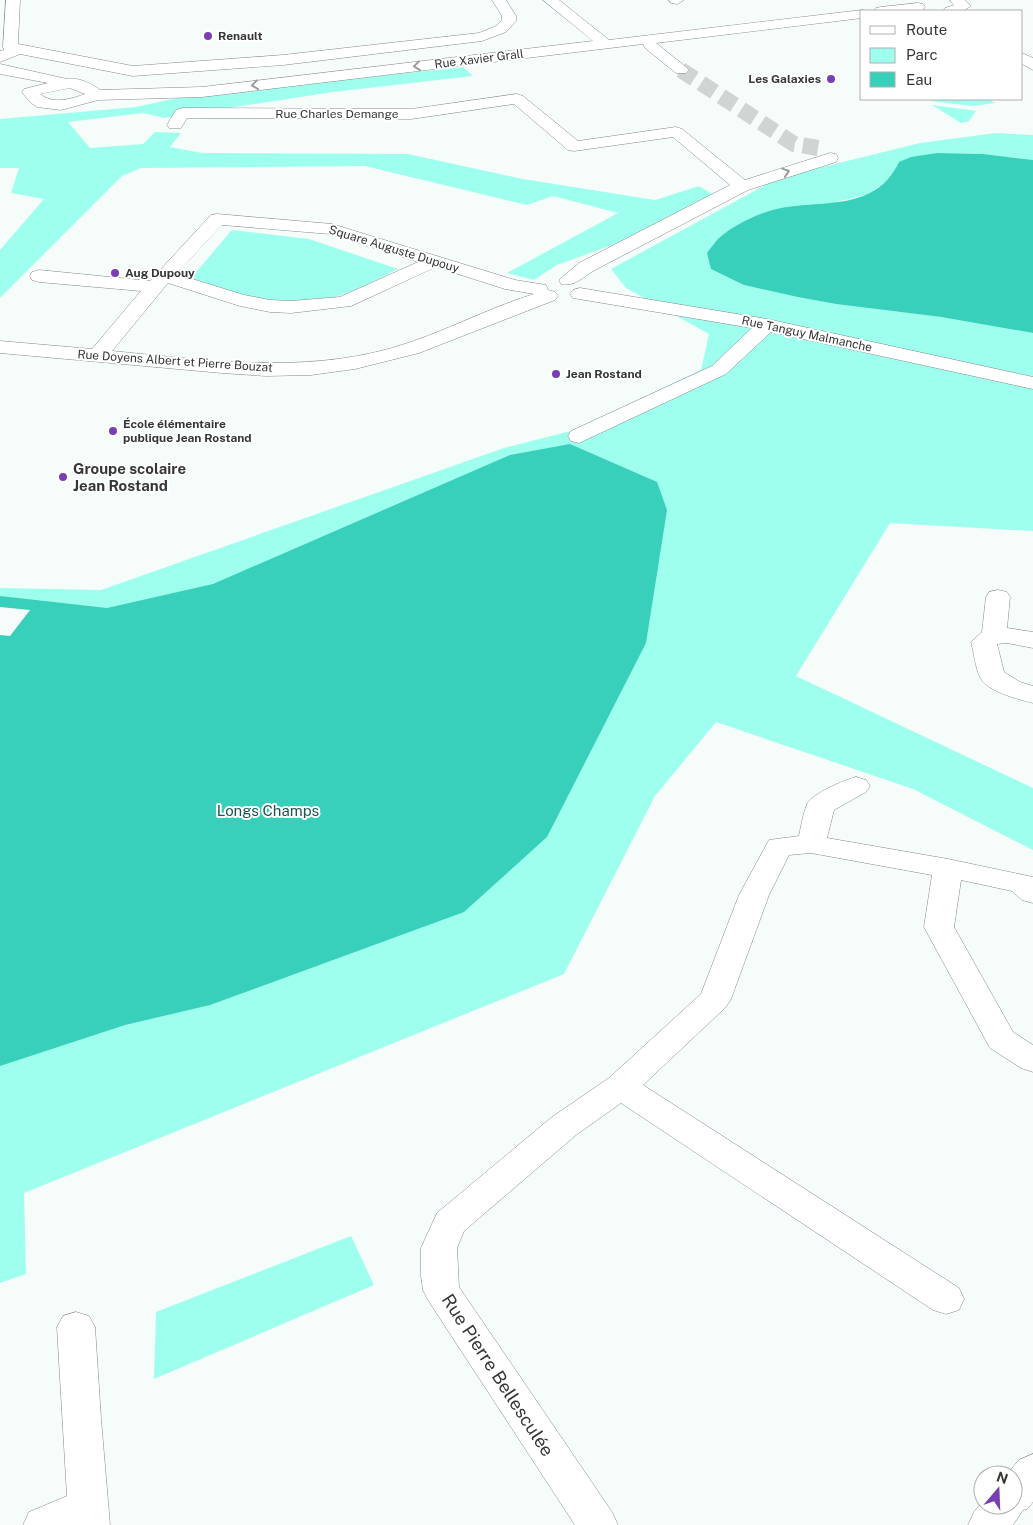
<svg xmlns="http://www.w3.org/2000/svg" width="1033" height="1525" viewBox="0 0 1033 1525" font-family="'Public Sans',sans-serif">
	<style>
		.green { fill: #9effee }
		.water { fill: #39d0bb }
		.pier { fill: #f6fcfa }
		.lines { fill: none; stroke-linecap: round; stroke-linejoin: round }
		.minor-tunnel { stroke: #cfd5d3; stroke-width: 16; stroke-dasharray: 16 8; stroke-linecap: butt }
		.minor-casing { stroke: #838887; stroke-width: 1 }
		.minor { fill: #fff; fill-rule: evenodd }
		.oneway { stroke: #9a9b9b }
		.poi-dot { fill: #783eb4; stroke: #fff; stroke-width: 2 }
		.labels { text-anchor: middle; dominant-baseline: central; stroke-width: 4; stroke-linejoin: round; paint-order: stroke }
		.far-poi-label { font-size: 12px; font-weight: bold; fill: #353737; stroke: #fff; text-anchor: start }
		.far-street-label { font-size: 12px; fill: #353737; stroke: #fff }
		.poi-label { font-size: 15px; font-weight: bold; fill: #353737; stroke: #fff; text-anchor: start }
		.park-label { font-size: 15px; fill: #1b574e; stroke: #fff }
		.near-street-label { font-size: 18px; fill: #353737; stroke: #fff }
	</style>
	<rect width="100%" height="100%" fill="#f6fcfa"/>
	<!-- green -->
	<g class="green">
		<path d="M463 67 473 76 333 92 164 118 143 113 68 122 90 148 143 144 155 132 181 133 170 147 202 153 408 154 523 179 655 200 699 186 714 195 629 239 557 265 534 280 507 273 618 213 553 196 527 205 365 166 141 168 122 176 0 298V250L44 199 11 193 19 168H0V119L136 107 182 97Z"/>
		<path d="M946 99H989L995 103 972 106 930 101Z"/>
		<path d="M932 105 976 111 968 122 961 123Z"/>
		<path d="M996 133 1033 135V160L983 154 937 153 899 162 892 177 867 195 822 205 781 208 747 220 719 238 744 285 836 304 941 317 1033 333V531L890 523 796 676 1033 788V850L913 789 716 722 655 796 564 974 24 1193 26 1274 0 1283V588L101 590 504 448 571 431 701 370 709 334 626 288 611 269 778 178 920 143Z"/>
		<path d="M232 230 309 239 398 269C375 280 352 294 327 299 320 301 311 300 304 301 261 303 231 292 191 278Z"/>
		<path d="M351 1236 374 1285 154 1379 156 1312Z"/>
	</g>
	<!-- water -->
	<g class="water">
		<path d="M937 153 983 154 1033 160V333L941 317 836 304 798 297 744 285 711 269 707 253C711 248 715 242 719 238 735 224 761 212 781 208 825 200 876 211 899 162L911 157Z"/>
		<path d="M570 444 657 482 667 510 646 643 547 837 464 912 210 1005 125 1025 0 1066V596L107 608 213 584 510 455Z"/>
	</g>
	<!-- pier -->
	<path class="pier" d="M0 607 30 610 10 636 0 635Z"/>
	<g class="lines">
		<!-- minor-tunnel -->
		<path class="minor-tunnel" d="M681 70 794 144 818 148"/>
		<!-- minor casing -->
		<g class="minor-casing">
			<g id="minor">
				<path d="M6 0H20L18 44 133 66 283 55 479 33 496 26 502 20V16L492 0H506L516 16V21L506 32 482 41 283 65 133 76 20 54 0 62V51L4 50 3 47Z"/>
				<path d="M543 0H559L609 40 862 10 867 11H862V18L656 43 686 67 689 70 686 73H676L645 48 643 44 202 97 98 100 61 110 37 107 30 102 22 92 24 89 48 83 0 74V64L67 79C77 77 92 83 100 90L202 87 593 41ZM70 88 85 94C71 99 53 105 40 94Z"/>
				<path d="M669 0H684L677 4 671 3Z"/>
				<path d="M950 0H965L971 6 963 11H943L945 8 954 5Z"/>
				<path d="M918 3 923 4 925 7 923 10 874 11 876 8 881 7Z"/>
				<path d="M1022 53 1033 58V70L1022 64Z"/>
				<path d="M517 94 523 96 578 141 676 127 682 129 745 180 830 153 836 154 838 158 836 162 748 190 593 271C582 278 574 287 561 284L559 280 579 263 730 185 673 137 574 151 568 150 514 104 411 119 187 118 181 128H169L167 125 176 110 182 108 411 109Z"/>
				<path d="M217 214 332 224 515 280 546 285 548 290 555 292 558 296 555 300 419 353 355 369 311 375 266 376 222 373 0 353V341L92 349 141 291 39 282 32 280 30 276 32 272 39 270 150 281 211 215ZM222 225 330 234 418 262 340 297 291 301 270 300 244 295 176 274ZM436 267 505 289 534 294C485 309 441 334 392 348 300 374 205 360 112 351L168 283 240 306 270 312 291 313 351 306Z"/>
				<path d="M580 288 767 319 1033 377V389L771 332 726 374 579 443 571 441 568 436 571 431 712 366 752 328 573 298 570 294 573 290Z"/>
				<path d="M998 590 1007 592 1010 597 1007 628 1033 632V648L1007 643 997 644 1004 672 1020 682 1033 686V703C1018 699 987 692 980 677 975 667 974 653 971 642L982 632 986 597 989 592Z"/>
				<path d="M856 777 866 780 870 786 866 792 834 810 827 838 948 859 1033 877V903L1022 900 1012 891 961 880 954 927 1013 1032 1033 1045V1072L1021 1068 990 1048 924 927 932 875 811 853 789 855 769 895 731 999 726 1007 643 1085 959 1288 964 1299 959 1310 946 1314 933 1310 621 1103 576 1135 464 1231 457 1248 459 1287 612 1512 618 1525H575L428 1300 423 1290 421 1276V1248L437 1213 552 1117 609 1078 701 994 739 895 769 840 799 836C801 826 803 814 807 804 812 794 844 780 856 777Z"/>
				<path d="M76 1312 89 1316 95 1327 101 1419 110 1525H23L29 1512 67 1496 57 1327 63 1316Z"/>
				<path d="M1033 1454V1502L1027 1509 1023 1510 1013 1525H968L974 1512 983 1501V1505H1013V1475H1006L1019 1460Z"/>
			</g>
		</g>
		<!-- minor -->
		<use href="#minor" class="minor"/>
	</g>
	<!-- one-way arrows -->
	<defs><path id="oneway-chevron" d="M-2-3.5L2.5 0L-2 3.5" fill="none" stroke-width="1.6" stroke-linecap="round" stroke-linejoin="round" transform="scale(1.25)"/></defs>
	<g class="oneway">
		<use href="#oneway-chevron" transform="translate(417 66) rotate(173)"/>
		<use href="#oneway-chevron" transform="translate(255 85) rotate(173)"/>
		<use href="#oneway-chevron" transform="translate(786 172) rotate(-18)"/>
	</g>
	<!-- markers -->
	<g class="poi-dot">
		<circle cx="208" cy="36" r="5"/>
		<circle cx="831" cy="79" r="5"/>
		<circle cx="115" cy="273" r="5"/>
		<circle cx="556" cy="374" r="5"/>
		<circle cx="113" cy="431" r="5"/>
		<circle cx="63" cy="477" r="5"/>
	</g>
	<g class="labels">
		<!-- far-poi labels -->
		<g class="far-poi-label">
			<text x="218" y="36">Renault</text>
			<text x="821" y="79" text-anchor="end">Les Galaxies</text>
			<text x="125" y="273">Aug Dupouy</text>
			<text x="566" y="374">Jean Rostand</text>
			<text x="123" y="424">École élémentaire<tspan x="123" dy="14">publique Jean Rostand</tspan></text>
		</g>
		<!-- far-street labels -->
		<g class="far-street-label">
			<text transform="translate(479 59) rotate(-7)">Rue Xavier Grall</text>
			<text x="337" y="114">Rue Charles Demange</text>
			<text transform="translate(394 249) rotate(17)">Square Auguste Dupouy</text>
			<text transform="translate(807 334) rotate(12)">Rue Tanguy Malmanche</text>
			<text transform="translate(175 361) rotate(4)">Rue Doyens Albert et Pierre Bouzat</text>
		</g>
		<!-- poi labels -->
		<g class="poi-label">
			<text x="73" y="468">Groupe scolaire<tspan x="73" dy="17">Jean Rostand</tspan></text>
		</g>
		<!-- park labels -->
		<g class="park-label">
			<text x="268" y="810">Longs Champs</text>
		</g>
		<!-- near-street labels -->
		<g class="near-street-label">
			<text transform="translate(498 1375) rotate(57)">Rue Pierre Bellesculée</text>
		</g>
	</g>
	<!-- legend -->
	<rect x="860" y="10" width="162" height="90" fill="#ffffff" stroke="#aeafaf"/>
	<rect x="870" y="26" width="25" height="8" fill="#ffffff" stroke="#aeafaf"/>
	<text x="906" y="35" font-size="15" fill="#353737">Route</text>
	<rect x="870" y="48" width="25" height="15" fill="#9effee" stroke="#aeafaf"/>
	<text x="906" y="60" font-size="15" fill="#353737">Parc</text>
	<rect x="870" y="72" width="25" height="15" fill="#39d0bb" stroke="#aeafaf"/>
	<text x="906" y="85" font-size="15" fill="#353737">Eau</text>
	<!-- north arrow -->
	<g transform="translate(998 1490) rotate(19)"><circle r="24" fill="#ffffff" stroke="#aeafaf"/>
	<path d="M0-4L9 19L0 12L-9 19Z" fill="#783eb4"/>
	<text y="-8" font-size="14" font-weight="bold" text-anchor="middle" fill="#353737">N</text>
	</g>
</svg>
